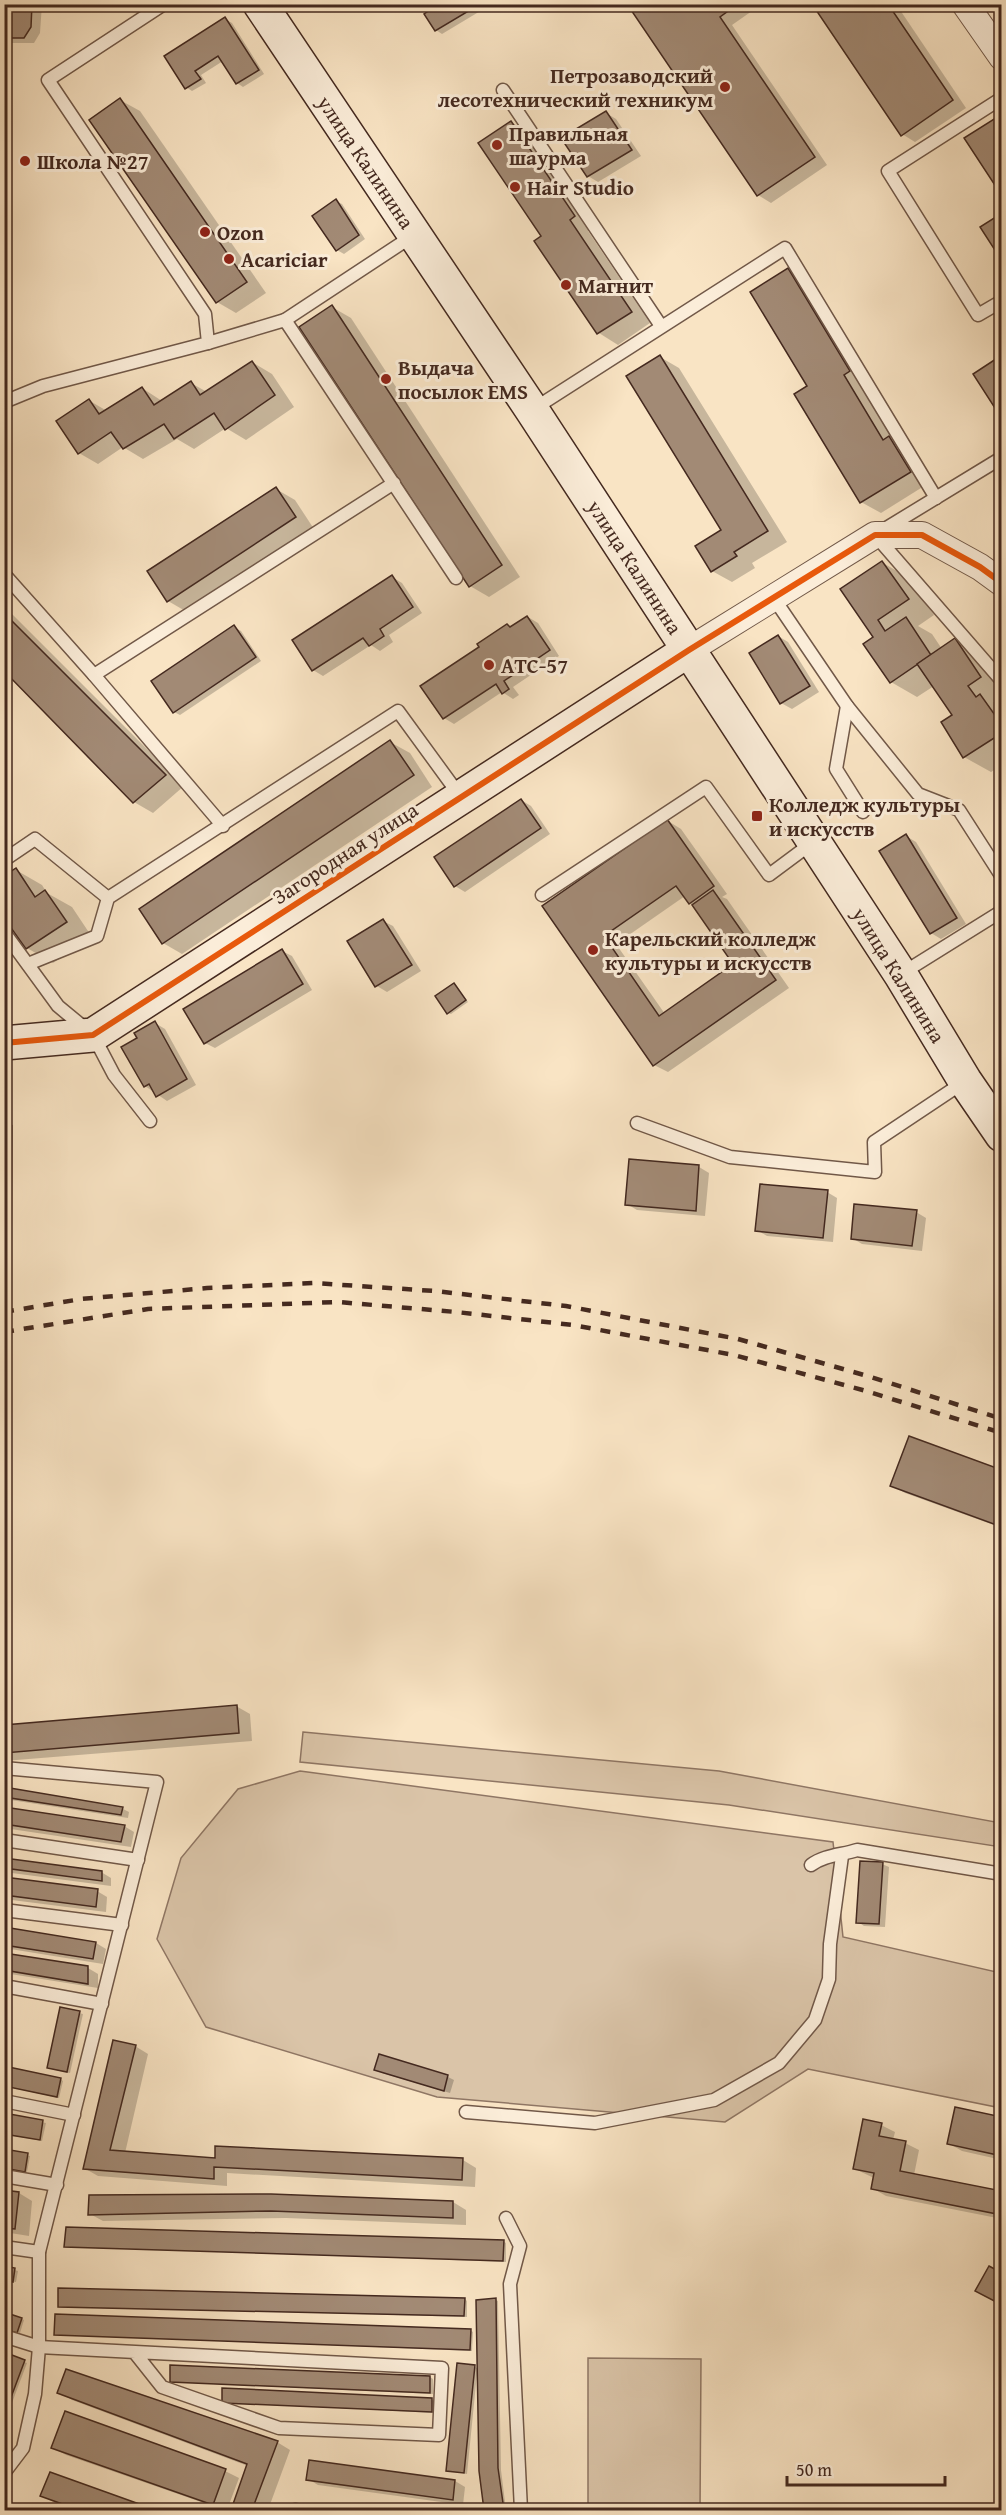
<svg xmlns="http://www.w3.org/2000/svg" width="1006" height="2515" viewBox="0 0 1006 2515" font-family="'Gentium Book Plus',serif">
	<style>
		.green { fill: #dac4a8; stroke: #8f7664; stroke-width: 1.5 }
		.shadow { fill: #0003; fill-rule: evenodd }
		.building { fill: #a28a75; stroke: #44291f; stroke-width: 1.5 }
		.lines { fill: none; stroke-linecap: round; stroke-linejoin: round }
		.lane-casing { stroke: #715848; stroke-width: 15 }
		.street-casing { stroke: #715848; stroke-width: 28 }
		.secondary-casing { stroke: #44291f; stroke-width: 36 }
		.lane { stroke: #fbedd9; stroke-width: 12 }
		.street { stroke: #fbedd9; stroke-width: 26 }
		.secondary { stroke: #fbedd9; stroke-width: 33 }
		.rail { stroke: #44291f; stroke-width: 4.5; stroke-dasharray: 10 10; stroke-linecap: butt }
		.cycleway-casing { stroke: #fbedd9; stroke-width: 10 }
		.cycleway { stroke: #e8590c; stroke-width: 6 }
		.poi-dot { fill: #8f2418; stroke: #fbedd9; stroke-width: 2 }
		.labels { text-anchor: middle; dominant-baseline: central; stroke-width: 6; stroke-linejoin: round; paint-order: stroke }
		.poi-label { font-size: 21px; font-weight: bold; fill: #44291f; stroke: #fbedd9; text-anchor: start }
		.street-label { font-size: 21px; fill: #44291f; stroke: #fbedd9 }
	</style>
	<rect width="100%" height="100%" fill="#f9e4c4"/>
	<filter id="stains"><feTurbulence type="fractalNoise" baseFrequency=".00333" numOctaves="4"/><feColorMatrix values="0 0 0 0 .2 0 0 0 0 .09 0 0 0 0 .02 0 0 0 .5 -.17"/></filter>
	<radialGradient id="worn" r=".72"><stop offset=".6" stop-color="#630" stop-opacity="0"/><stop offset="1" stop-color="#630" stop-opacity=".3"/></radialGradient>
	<!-- green -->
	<g class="green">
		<path d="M12 1126 11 1261 5 1262V1130Z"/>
		<path d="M303 1732 719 1771 1001 1823V1847L729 1805 300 1762Z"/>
		<path d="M300 1771 833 1842 843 1937 1001 1973V2108L808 2069 725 2122 437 2097 206 2027 157 1939 181 1858 238 1789Z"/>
		<path d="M588 2358 701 2359 700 2510H588Z"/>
	</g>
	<!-- shadow -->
	<g class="shadow">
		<path d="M4 4H42L40 33 34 43H12V54L4 53Z"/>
		<path d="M442 4H479L482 10 442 34 436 30Z"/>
		<path d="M629 4H713L715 8 720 4H762L732 25 827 165 771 203 758 195Z"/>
		<path d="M814 4H896L966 108 915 142 902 134Z"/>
		<path d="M225 19 232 23 264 74 243 87 237 83 223 61 201 75 206 83 192 91 186 87 166 56Z"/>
		<path d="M120 100 140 111 266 293 236 313 217 302Z"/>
		<path d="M606 113 616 119 641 156 598 182 588 176Z"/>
		<path d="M511 122 530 134 594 228 588 231 650 323 618 345 599 333 536 241 543 236Z"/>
		<path d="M336 201 342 204 365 239 344 254 337 250 314 216Z"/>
		<path d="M788 270 808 281 929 483 881 513 861 502 810 386Z"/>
		<path d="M332 307 351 318 520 577 489 597 470 586Z"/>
		<path d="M660 357 679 368 787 542 752 563 755 568 732 582 712 571 723 530Z"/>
		<path d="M252 362 272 374 294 407 246 440 226 428 194 449 177 439 143 459 123 447 98 464 79 453 90 401 107 411 142 388 162 401 191 383 207 392Z"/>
		<path d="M4 367 10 376 4 380Z"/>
		<path d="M276 489 295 500 314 529 187 612 168 601Z"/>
		<path d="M883 563 909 578 934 615 918 626 932 634 942 649 955 640 981 655 1002 685V696L993 701 1002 708V765L991 772 964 757 954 716 934 686 917 697 891 682 875 637Z"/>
		<path d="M392 577 402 583 422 613 389 635 393 642 380 651 371 645 323 676 313 670Z"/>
		<path d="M4 606 184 786 153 813 134 802 4 669Z"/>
		<path d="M528 617 538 623 559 656 513 687 519 695 513 699 502 692 454 724 444 718 481 648 507 625 512 628Z"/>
		<path d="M234 627 241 631 261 661 180 715 174 712Z"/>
		<path d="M778 636 788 642 819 692 792 709 781 703 751 653Z"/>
		<path d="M390 742 410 753 432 787 182 954 163 943Z"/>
		<path d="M521 800 531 806 550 834 465 892 455 886Z"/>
		<path d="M668 821 681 829 727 894 722 897 727 899 789 988 668 1072 654 1065 544 907ZM685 896 735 964 665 1014 616 944Z"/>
		<path d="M906 836 916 842 966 924 941 939 931 933Z"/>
		<path d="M16 870 42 885 47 893 72 907 92 937 53 963 27 948Z"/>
		<path d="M383 921 393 926 421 971 387 992 377 986 349 942Z"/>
		<path d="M282 951 292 956 312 990 215 1048 205 1043Z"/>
		<path d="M454 985 468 1002 451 1014 448 1013Z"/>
		<path d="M155 1023 165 1029 196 1085 167 1101 145 1086 139 1039Z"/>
		<path d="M630 1161 699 1167 709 1173 705 1216 637 1210 627 1204Z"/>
		<path d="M827 1192 837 1198 833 1242 767 1236 757 1230Z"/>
		<path d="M916 1212 926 1218 922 1251 862 1244 852 1238Z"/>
		<path d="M1002 1472V1528L905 1493 892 1485Z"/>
		<path d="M236 1706 250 1714 252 1741 4 1761V1726Z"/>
		<path d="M4 1789 123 1809 129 1812 128 1818 4 1799Z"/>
		<path d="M4 1808 124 1826 134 1832 131 1847 4 1828Z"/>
		<path d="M4 1859 101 1872 111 1878V1886L4 1872Z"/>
		<path d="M882 1864 889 1867 885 1927 864 1926 858 1922Z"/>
		<path d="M4 1879 97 1891 107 1897 106 1912 4 1899Z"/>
		<path d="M4 1929 96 1943 106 1949 103 1964 4 1948Z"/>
		<path d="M4 1955 88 1968 98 1974V1988L4 1973Z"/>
		<path d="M61 2009 83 2014 70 2073 51 2069Z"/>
		<path d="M135 2046 148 2054 125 2153 216 2160 217 2148 463 2160 476 2168 475 2187 227 2173V2186L98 2176 84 2168Z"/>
		<path d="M380 2056 448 2077 454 2080 450 2093 382 2073 376 2069Z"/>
		<path d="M4 2068 60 2079 63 2081 59 2098 4 2086Z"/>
		<path d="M4 2115 46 2123 42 2141 4 2134Z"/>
		<path d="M1002 2118V2160L962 2151 948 2143Z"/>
		<path d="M881 2125 895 2132 893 2140 905 2143 919 2150 914 2175 1002 2193V2219L886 2196 872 2188 874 2178 855 2169Z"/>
		<path d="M4 2151 30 2156 27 2172 4 2168Z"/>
		<path d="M4 2192 19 2193 32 2201 29 2236 4 2232Z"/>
		<path d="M271 2196 453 2202 466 2210V2225L286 2218 103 2221 90 2214Z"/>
		<path d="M503 2241 506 2243V2262L66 2246Z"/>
		<path d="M4 2267 18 2271 16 2282 4 2280Z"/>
		<path d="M465 2299 467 2301V2317L60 2306Z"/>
		<path d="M496 2300 498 2301 501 2470 506 2510H486L481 2471 479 2374H477L467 2474 448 2470 475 2367 479 2369Z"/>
		<path d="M22 2319 24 2320 20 2333 4 2328Z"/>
		<path d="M470 2330 473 2332 472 2351 56 2334Z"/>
		<path d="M4 2354 27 2363 4 2424Z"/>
		<path d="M430 2377 433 2379V2394L171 2382Z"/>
		<path d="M59 2392 277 2442 290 2450 268 2510H232L248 2466 72 2400Z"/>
		<path d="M431 2399 434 2401V2413L224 2402Z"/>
		<path d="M53 2448 225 2471 239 2478 227 2510H224L66 2455Z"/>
		<path d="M311 2462 455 2481 465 2487 463 2505 318 2485 308 2479Z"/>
		<path d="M50 2474 152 2510H75L55 2503 42 2496Z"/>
	</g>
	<!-- building -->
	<g class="building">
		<path d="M4 4H32L31 27 24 38H4Z"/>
		<path d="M439 4H476L477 6 435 31 424 14Z"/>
		<path d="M627 4H706L710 10 717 4H738L720 17 815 157 757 196Z"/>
		<path d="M812 4H888L953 100 901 136Z"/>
		<path d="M225 17 259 70 236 84 218 56 195 71 201 79 185 89 164 56Z"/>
		<path d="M120 98 247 282 216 303 89 120Z"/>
		<path d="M606 111 632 150 587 177 561 138Z"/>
		<path d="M1002 114V196L964 138Z"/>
		<path d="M511 121 575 216 570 220 632 312 597 334 534 241 541 236 478 143Z"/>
		<path d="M336 199 359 235 336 251 312 216Z"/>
		<path d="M1002 213V261L980 227Z"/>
		<path d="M788 268 850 371 844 375 883 440 889 436 911 472 860 503 794 394 807 386 750 292Z"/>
		<path d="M332 305 502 565 469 587 299 327Z"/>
		<path d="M660 355 768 531 734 552 737 556 711 572 695 546 721 530 626 376Z"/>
		<path d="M1002 355V419L973 374Z"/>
		<path d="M252 361 275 395 225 430 214 413 174 439 164 424 123 449 111 432 78 454 56 421 89 399 99 414 142 387 154 405 191 381 200 395Z"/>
		<path d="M276 487 296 517 167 602 147 571Z"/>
		<path d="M882 561 909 599 878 620 885 631 906 617 931 655 890 683 863 644 873 637 840 589Z"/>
		<path d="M392 575 413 607 380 629 384 636 369 646 363 638 312 671 292 640Z"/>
		<path d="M4 613 166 775 133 803 4 671Z"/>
		<path d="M527 616 550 650 504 681 509 689 502 694 496 684 443 719 420 686 479 647 477 644 507 624 510 627Z"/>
		<path d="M234 625 256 657 173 713 151 681Z"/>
		<path d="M778 635 810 686 780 704 749 653Z"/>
		<path d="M955 638 981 677 968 686 976 697 980 694 1002 725V733L963 758 941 722 952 715 917 664Z"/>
		<path d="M390 740 414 775 162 944 139 909Z"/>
		<path d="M521 799 541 828 454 887 434 857Z"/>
		<path d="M667 819 714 886 689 904 676 886 604 936 659 1016 733 964 692 905 713 890 776 980 653 1066 542 906Z"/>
		<path d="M906 834 957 918 930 934 879 851Z"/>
		<path d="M16 868 35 897 45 890 67 922 26 949 4 918V876Z"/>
		<path d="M383 919 412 965 375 987 347 941Z"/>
		<path d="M282 949 303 984 204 1044 183 1009Z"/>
		<path d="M454 983 466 1000 447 1014 435 996Z"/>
		<path d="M155 1021 187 1079 156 1097 149 1084 144 1087 121 1047 137 1038 134 1033Z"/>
		<path d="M629 1159 699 1165 696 1211 625 1205Z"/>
		<path d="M760 1184 828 1190 823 1238 755 1231Z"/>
		<path d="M854 1204 917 1210 912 1246 851 1239Z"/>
		<path d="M909 1436 1002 1470V1527L890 1486Z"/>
		<path d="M237 1705 239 1733 4 1753V1725Z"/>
		<path d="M4 1787 123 1807 121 1815 4 1797Z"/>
		<path d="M4 1807 125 1825 121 1842 4 1824Z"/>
		<path d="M4 1858 102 1871V1881L4 1868Z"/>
		<path d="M860 1861 883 1862 879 1924 856 1923Z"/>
		<path d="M4 1877 98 1889 96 1907 4 1895Z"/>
		<path d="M4 1927 96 1942 93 1959 4 1945Z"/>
		<path d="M4 1953 88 1966V1984L4 1970Z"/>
		<path d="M60 2007 80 2011 67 2072 47 2068Z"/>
		<path d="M113 2040 136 2045 110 2150 215 2158V2146L463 2158 462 2180 214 2167V2179L83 2169Z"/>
		<path d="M379 2054 448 2075 444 2091 374 2070Z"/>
		<path d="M4 2066 61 2078 57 2097 4 2086Z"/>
		<path d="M955 2107 1002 2117V2156L947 2144Z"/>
		<path d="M4 2113 43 2120 40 2140 4 2134Z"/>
		<path d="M863 2119 882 2123 879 2136 906 2141 900 2171 1002 2191V2215L871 2189 874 2173 853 2169Z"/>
		<path d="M4 2149 28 2153 25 2172 4 2168Z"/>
		<path d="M4 2190 19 2192 15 2229 4 2228Z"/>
		<path d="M271 2194 453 2201V2218L271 2211 88 2215 89 2195Z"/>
		<path d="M66 2227 504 2240 503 2261 64 2247Z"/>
		<path d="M4 2266 15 2268 13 2282 4 2280Z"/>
		<path d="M989 2266 1002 2273V2305L975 2291Z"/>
		<path d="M58 2288 465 2298 464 2316 58 2307Z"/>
		<path d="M496 2298 498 2468 504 2510H484L479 2471 476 2300Z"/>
		<path d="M4 2312 22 2318 17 2333 4 2329Z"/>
		<path d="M55 2314 471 2329 470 2350 54 2335Z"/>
		<path d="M4 2352 25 2360 4 2416Z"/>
		<path d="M457 2363 475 2365 464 2473 446 2471Z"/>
		<path d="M170 2365 430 2376V2393L170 2382Z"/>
		<path d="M66 2369 278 2441 252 2510H231L247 2464 57 2393Z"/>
		<path d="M222 2388 432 2398V2412L222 2403Z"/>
		<path d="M65 2411 226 2469 213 2505 51 2448Z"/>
		<path d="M309 2460 455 2480 453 2500 306 2480Z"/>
		<path d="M50 2472 156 2510H79L40 2496Z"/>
	</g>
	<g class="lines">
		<!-- lane casing -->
		<g class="lane-casing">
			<g id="lane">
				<path d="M503 90 661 326"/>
				<path d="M1002 98 888 171 978 315 1002 301"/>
				<path d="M285 320 414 235"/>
				<path d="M208 343 285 320 456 578"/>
				<path d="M4 402 43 386 208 343 205 314 48 80 164 4"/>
				<path d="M532 410 785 248 936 498"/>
				<path d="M998 460 875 535 1002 681"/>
				<path d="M4 574 94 675"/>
				<path d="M773 597 847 706 918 794 959 810 1002 877"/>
				<path d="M847 706 836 769 863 812"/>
				<path d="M223 826 94 675 394 483"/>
				<path d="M4 860 35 839 108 898"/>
				<path d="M542 895 706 787 769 875 812 843"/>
				<path d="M4 932 58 1006 93 1035 114 1075 150 1121"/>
				<path d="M28 964 97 936 108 898 398 711 460 796"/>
				<path d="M901 974 1002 911"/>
				<path d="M637 1123 730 1157 875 1172 874 1142 964 1082"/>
				<path d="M4 1768 157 1782 39 2252V2347L35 2394 23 2448 4 2473"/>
				<path d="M4 1840 138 1860"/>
				<path d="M811 1865C824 1855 842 1855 857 1850L1002 1874"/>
				<path d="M4 1910 122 1925"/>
				<path d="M4 1986 102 2004"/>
				<path d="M4 2101 74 2115"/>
				<path d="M466 2112 595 2123 714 2100 779 2063 815 2020 829 1979 830 1944 842 1856"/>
				<path d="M4 2176 57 2185"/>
				<path d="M506 2218 520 2246 510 2284 521 2510"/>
				<path d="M4 2247 39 2252"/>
				<path d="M4 2336 39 2347 442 2368 439 2435 279 2428 162 2387 135 2353"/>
				<path d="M295 2510H296"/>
			</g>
		</g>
		<!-- street casing -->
		<g class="street-casing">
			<g id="street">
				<path d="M965 4 1002 57"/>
				<path d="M689 650 875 535H922L980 567 1002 583"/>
			</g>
		</g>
		<!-- secondary casing -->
		<g class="secondary-casing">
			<g id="secondary">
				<path d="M260 4 532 410 901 975 965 1081 1002 1135"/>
				<path d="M4 1043 93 1035 689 650"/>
			</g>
		</g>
		<!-- lane -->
		<use href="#lane" class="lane"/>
		<!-- street -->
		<use href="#street" class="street"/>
		<!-- secondary -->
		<use href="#secondary" class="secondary"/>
		<!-- rail -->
		<g class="rail">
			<path d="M4 1312 81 1299 207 1288 313 1283 435 1291 566 1306 738 1339 871 1377 1002 1419"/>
			<path d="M4 1332 148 1309 338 1302 456 1312 573 1325 734 1355 866 1391 1002 1433"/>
		</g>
		<!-- cycleway casing -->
		<g class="cycleway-casing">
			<path id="cycleway" d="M4 1043 93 1035 689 650 875 535H922L980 567 1002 583"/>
		</g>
		<!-- cycleway -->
		<use href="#cycleway" class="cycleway"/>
	</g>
	<!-- markers -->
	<g class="poi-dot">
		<circle cx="725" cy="87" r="6"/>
		<circle cx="497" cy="145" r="6"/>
		<circle cx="25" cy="161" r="6"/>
		<circle cx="515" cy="187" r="6"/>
		<circle cx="205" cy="232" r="6"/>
		<circle cx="229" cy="259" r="6"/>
		<circle cx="566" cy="285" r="6"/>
		<circle cx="386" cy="379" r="6"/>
		<circle cx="489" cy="665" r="6"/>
		<rect x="751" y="810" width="12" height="12" rx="3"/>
		<circle cx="593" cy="950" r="6"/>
	</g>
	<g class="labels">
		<!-- poi labels -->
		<g class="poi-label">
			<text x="713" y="75" text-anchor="end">Петрозаводский<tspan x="713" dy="24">лесотехнический техникум</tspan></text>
			<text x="509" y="133">Правильная<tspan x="509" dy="24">шаурма</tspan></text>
			<text x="37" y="161">Школа №27</text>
			<text x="527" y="187">Hair Studio</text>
			<text x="217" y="232">Ozon</text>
			<text x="241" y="259">Acariciar</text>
			<text x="578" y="285">Магнит</text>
			<text x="398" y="367">Выдача<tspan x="398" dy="24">посылок EMS</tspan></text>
			<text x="501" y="665">АТС-57</text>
			<text x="769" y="804">Колледж культуры<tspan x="769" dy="24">и искусств</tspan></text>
			<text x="605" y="938">Карельский колледж<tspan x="605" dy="24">культуры и искусств</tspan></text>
		</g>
		<!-- street labels -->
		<g class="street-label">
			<text transform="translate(366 162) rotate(56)">улица Калинина</text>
			<text transform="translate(635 567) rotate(57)">улица Калинина</text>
			<text transform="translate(345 853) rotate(-33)">Загородная улица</text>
			<text transform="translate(899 975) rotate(58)">улица Калинина</text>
		</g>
	</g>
	<!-- margin -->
	<rect width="1006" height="2515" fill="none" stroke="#f9e4c4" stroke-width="24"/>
	<rect x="6" y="6" width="994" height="2503" fill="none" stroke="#44291f" stroke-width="3"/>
	<rect x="12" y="12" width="982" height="2491" fill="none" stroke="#44291f" stroke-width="1.5"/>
	<!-- scale -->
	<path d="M787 2476v9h158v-9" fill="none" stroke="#44291f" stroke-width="3"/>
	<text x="796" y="2476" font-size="18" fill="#44291f" stroke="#fbedd9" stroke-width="4.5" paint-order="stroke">50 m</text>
	<rect width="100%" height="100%" filter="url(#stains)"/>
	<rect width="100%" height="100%" fill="url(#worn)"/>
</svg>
